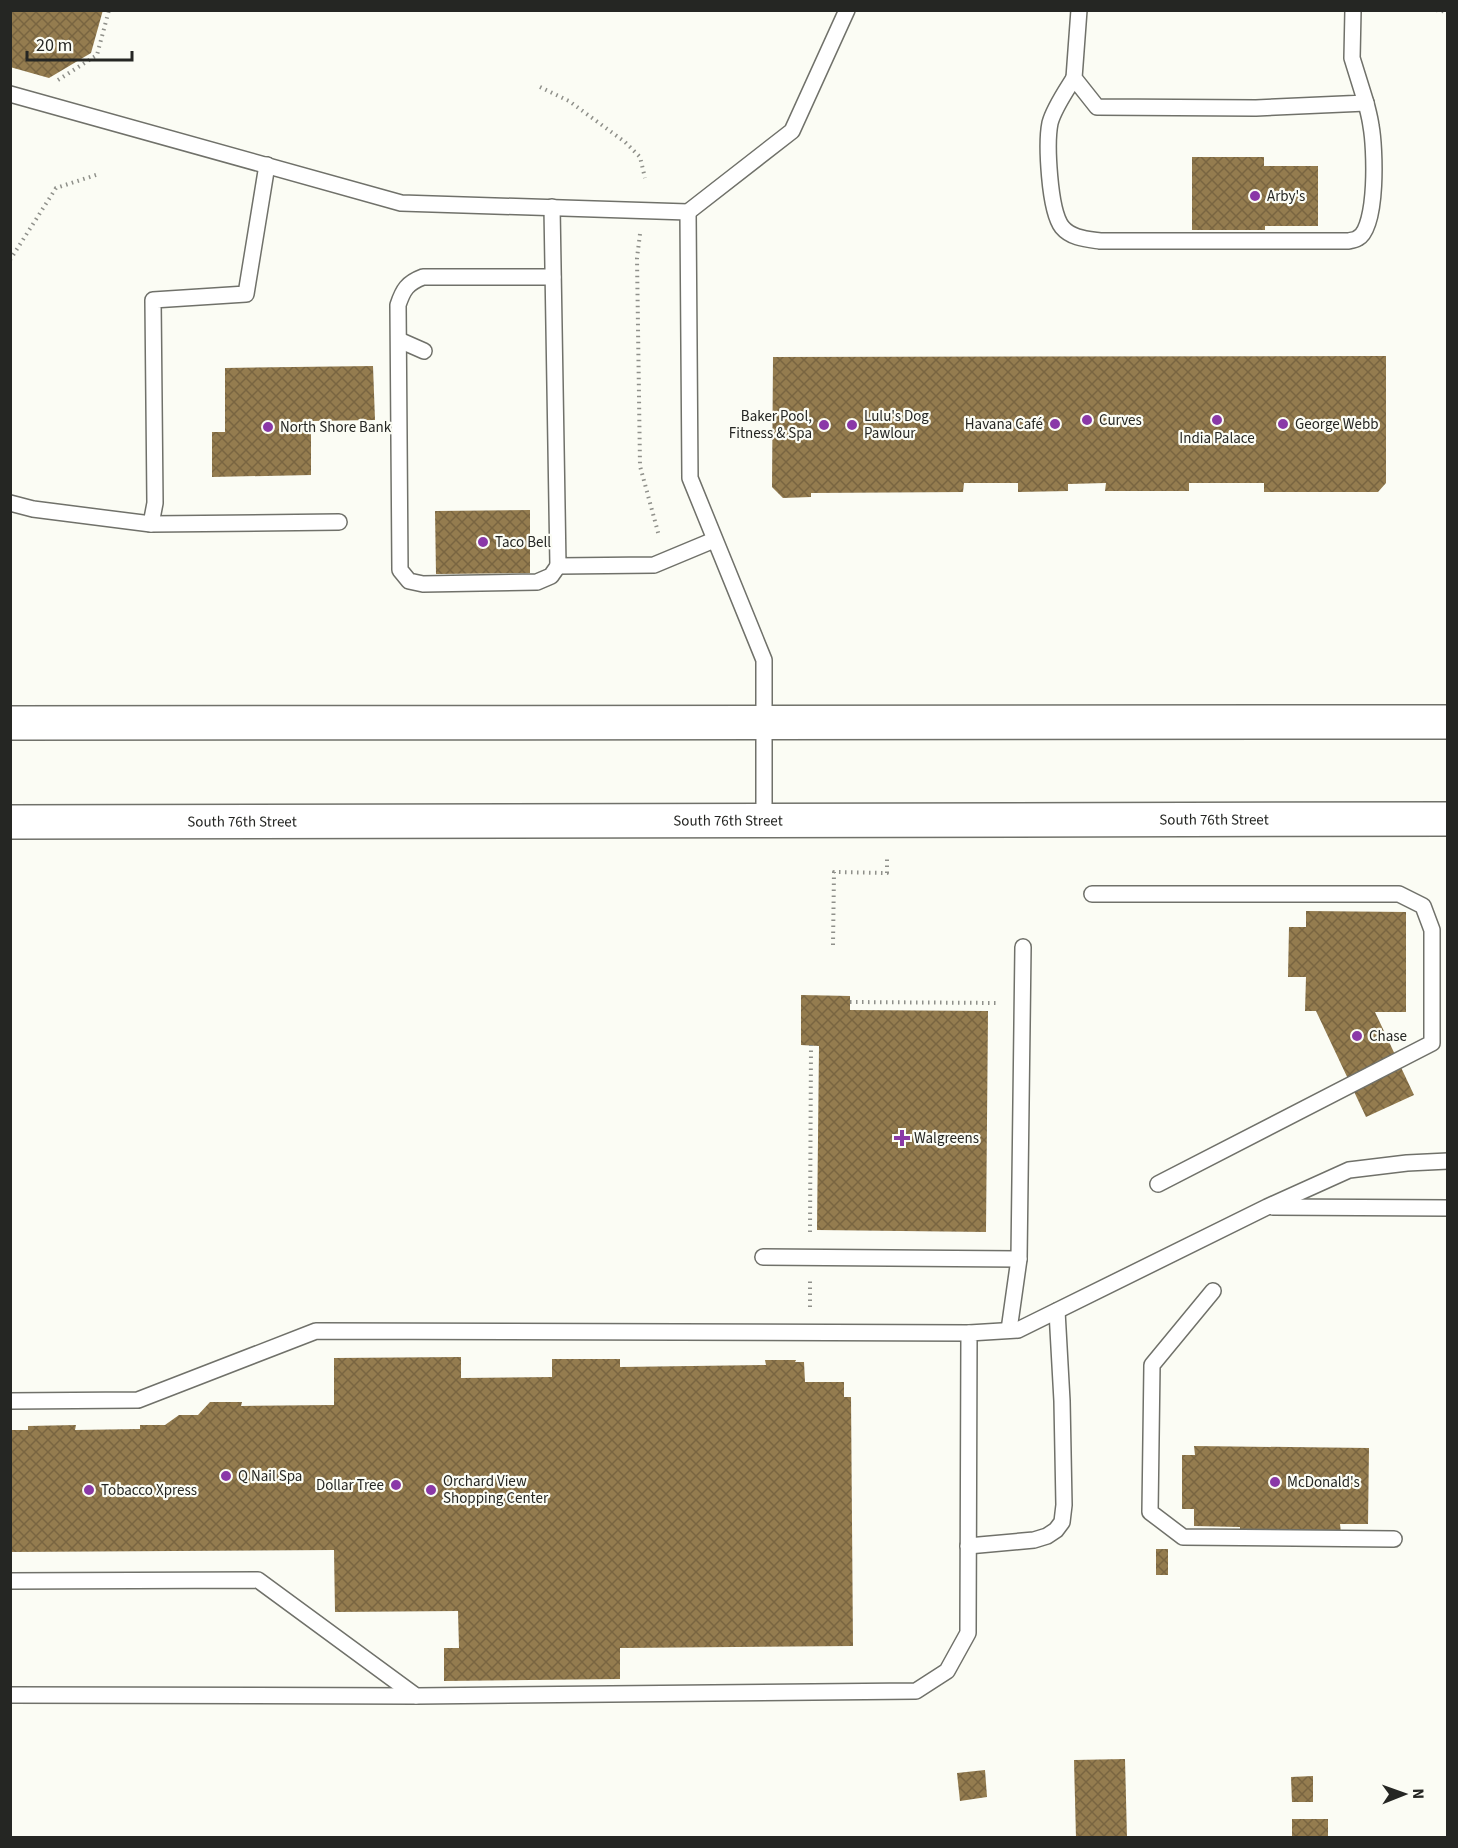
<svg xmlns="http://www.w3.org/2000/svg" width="1458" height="1848" viewBox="0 0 1458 1848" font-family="'Source Sans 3',sans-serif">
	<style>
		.building { fill: url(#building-cross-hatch) }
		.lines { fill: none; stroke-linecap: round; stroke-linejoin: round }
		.service-casing { stroke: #70716a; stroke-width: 18 }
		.secondary-casing { stroke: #70716a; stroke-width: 36 }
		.path { stroke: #8f908a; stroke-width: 4; stroke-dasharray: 1.5 4.5; stroke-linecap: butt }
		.service { stroke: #fff; stroke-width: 15 }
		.secondary { stroke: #fff; stroke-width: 33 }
		.poi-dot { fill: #8a38a7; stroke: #fbfcf4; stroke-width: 2 }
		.labels { text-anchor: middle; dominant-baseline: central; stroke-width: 4.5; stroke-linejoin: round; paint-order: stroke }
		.poi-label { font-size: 15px; fill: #252623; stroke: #fbfcf4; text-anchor: start }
		.street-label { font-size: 15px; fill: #252623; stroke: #fbfcf4 }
	</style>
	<defs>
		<pattern id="building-cross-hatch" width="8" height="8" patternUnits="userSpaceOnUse" patternTransform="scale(1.5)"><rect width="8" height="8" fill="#947c4f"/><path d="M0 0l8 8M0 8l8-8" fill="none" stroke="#796541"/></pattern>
	</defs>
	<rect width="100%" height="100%" fill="#fbfcf4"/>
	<!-- building -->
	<g class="building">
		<path d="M10 10H103L91 53 49 78 10 67Z"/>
		<path d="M1192 157H1264V166H1318V226H1265V230H1192Z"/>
		<path d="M1386 356V483L1378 492H1264V483H1189V491H1105L1106 483 1068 484V491L1018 492V483H964L963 492 811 493V497L783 498 772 487 773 357Z"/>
		<path d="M373 366 375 420 311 421V475L212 477V432H225V368Z"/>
		<path d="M530 510V573L436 574 435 511Z"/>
		<path d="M1306 911 1406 912V1012H1375L1414 1095 1366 1117 1316 1011H1305L1306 977H1288L1289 927H1306Z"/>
		<path d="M801 995 850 996V1010L988 1011 986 1232 817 1230 819 1046 801 1045Z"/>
		<path d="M461 1357V1378L552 1377V1359H620V1367L766 1365 765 1360H796L795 1362H804L805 1382H844V1397H851L853 1646 620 1648V1679L444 1681V1648H459L458 1611 335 1612 334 1550 10 1552V1430H28V1426L76 1425 75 1430 140 1429V1425H165L179 1415H198L210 1402H242L241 1406 334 1405V1358Z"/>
		<path d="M1194 1446 1369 1448 1368 1524H1340L1341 1533 1240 1532V1527L1194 1526V1509H1182V1455H1195Z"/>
		<rect x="1156" y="1549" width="12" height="26"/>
		<path d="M1125 1759 1127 1838H1076L1074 1760Z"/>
		<path d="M985 1770 987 1797 960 1801 957 1773Z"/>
		<path d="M1313 1776V1802H1292L1291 1777Z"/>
		<rect x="1292" y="1819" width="36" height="19"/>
	</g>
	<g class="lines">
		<!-- service casing -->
		<g class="service-casing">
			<g id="service">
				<path d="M1079 10 1074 78 1097 107 1256 108 1366 103 1352 58 1353 10"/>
				<path d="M1074 78C1066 91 1054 108 1050 123 1046 143 1049 210 1062 227 1071 238 1086 239 1100 241H1349C1352 240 1356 240 1358 238 1378 227 1375 147 1371 126 1370 118 1368 111 1366 103"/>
				<path d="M10 94 401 203 688 212 792 131 847 10"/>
				<path d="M552 207 558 566 654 565 714 540"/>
				<path d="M688 212 690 478 764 660V820"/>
				<path d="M553 277H423C407 283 403 290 398 305L400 570 409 581 423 584 537 582 551 576 558 566"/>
				<path d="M399 340 424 351"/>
				<path d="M10 503 33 509 151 524 155 503 153 300 246 294 267 165"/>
				<path d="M151 524 339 522"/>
				<path d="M1092 894H1399L1423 906 1432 930V1043L1158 1184"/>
				<path d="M1273 1207 1448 1208"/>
				<path d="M763 1257 1019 1259"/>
				<path d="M1213 1291 1152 1365 1150 1512 1183 1537 1394 1539"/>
				<path d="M1009 1330 1019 1259 1023 947"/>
				<path d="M10 1401 138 1400 316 1331 969 1333"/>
				<path d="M968 1546 1034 1540 1047 1536 1056 1530 1062 1522 1064 1505 1062 1401 1057 1311"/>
				<path d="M10 1581 258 1580 416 1696 916 1691 947 1671 968 1633 969 1333 1018 1330 1267 1207 1349 1170 1407 1163 1448 1161"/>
				<path d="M10 1695 416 1696"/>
			</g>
		</g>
		<!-- secondary casing -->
		<g class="secondary-casing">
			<g id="secondary">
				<path d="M10 723 1448 722"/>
				<path id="s1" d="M10 822 1448 819"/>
			</g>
		</g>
		<!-- path -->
		<g class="path">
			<path d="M1436 10 1448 12"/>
			<path d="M58 80 97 55 109 10"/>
			<path d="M540 87 569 101 625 142 640 157 645 178"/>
			<path d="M640 234 637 258 640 466 659 536"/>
			<path d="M10 260 56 188 99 174"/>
			<path d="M833 945 834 872 887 873V855"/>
			<path d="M850 1002 998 1003"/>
			<path d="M810 1232 811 1045"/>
			<path d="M810 1307V1281"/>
		</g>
		<!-- service -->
		<use href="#service" class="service"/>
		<!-- secondary -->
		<use href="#secondary" class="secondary"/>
	</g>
	<!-- markers -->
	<g class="poi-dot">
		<circle cx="1255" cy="196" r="6"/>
		<circle cx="1087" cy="420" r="6"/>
		<circle cx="1217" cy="420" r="6"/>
		<circle cx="1055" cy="424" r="6"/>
		<circle cx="1283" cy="424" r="6"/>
		<circle cx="824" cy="425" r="6"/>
		<circle cx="852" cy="425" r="6"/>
		<circle cx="268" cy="427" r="6"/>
		<circle cx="483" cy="542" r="6"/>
		<circle cx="1357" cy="1036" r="6"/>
		<path d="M899 1129h6v6h6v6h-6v6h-6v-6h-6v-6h6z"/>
		<circle cx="226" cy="1476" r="6"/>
		<circle cx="1275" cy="1482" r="6"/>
		<circle cx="396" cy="1485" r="6"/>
		<circle cx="89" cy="1490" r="6"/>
		<circle cx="431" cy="1490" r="6"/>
	</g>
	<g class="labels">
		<!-- poi labels -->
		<g class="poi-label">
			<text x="1267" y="196">Arby's</text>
			<text x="812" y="416" text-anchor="end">Baker Pool,<tspan x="812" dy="17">Fitness &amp; Spa</tspan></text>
			<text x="864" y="416">Lulu's Dog<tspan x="864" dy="17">Pawlour</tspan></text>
			<text x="1099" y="420">Curves</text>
			<text x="1043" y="424" text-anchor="end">Havana Café</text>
			<text x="1295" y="424">George Webb</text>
			<text x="280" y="427">North Shore Bank</text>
			<text x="1217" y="438" text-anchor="middle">India Palace</text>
			<text x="495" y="542">Taco Bell</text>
			<text x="1369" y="1036">Chase</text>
			<text x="914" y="1138">Walgreens</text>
			<text x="238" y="1476">Q Nail Spa</text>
			<text x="443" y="1481">Orchard View<tspan x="443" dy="17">Shopping Center</tspan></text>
			<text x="1287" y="1482">McDonald's</text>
			<text x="384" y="1485" text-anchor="end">Dollar Tree</text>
			<text x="101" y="1490">Tobacco Xpress</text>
		</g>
		<!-- street labels -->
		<g class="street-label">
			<text stroke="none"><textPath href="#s1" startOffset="718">South 76th Street</textPath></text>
			<text stroke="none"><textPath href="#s1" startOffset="1204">South 76th Street</textPath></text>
			<text stroke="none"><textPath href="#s1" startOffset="232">South 76th Street</textPath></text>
		</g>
	</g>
	<!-- border -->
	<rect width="1458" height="1848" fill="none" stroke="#252623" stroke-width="24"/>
	<!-- north arrow -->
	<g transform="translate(1404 1794) rotate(89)" stroke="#fbfcf4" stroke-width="4.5" paint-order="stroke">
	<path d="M0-4.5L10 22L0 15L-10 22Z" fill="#252623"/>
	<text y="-9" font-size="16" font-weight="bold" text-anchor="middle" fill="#252623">N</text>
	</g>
	<!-- scale -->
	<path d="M27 51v9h105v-9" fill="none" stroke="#252623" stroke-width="3"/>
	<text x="36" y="51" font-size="18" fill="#252623" stroke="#fbfcf4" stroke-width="4.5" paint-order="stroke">20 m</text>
</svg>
